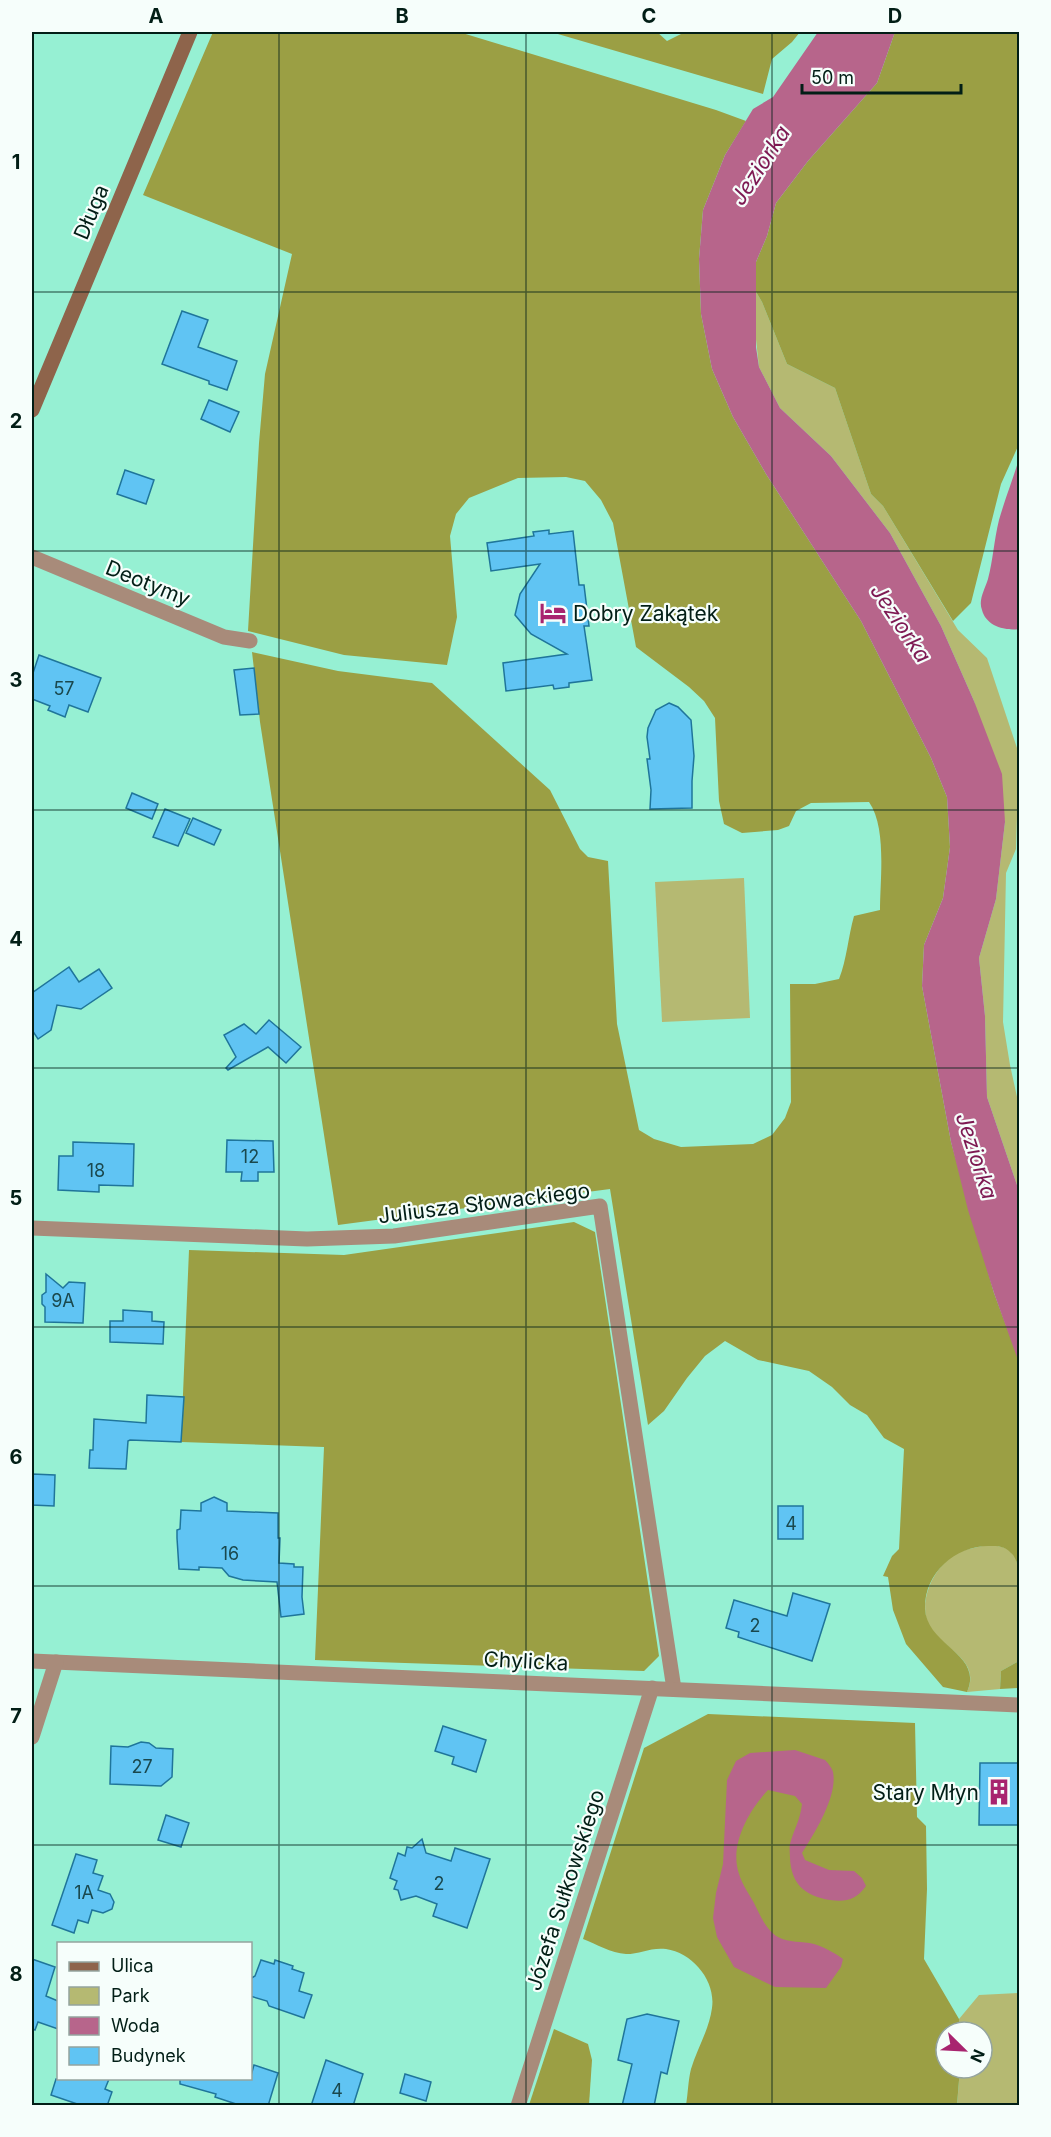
<svg xmlns="http://www.w3.org/2000/svg" width="1051" height="2137" viewBox="0 0 1051 2137" font-family="Inter,sans-serif">
	<style>
		.green { fill: #b5b972 }
		.forest { fill: #9b9f44 }
		.water { fill: #b7658b }
		.building { fill: #60c4f3; stroke: #1f759a; stroke-width: 1.5 }
		.lines { fill: none; stroke-linecap: round; stroke-linejoin: round }
		.street { stroke: #a88b7a; stroke-width: 15 }
		.secondary { stroke: #8e644b; stroke-width: 15 }
		.grid { fill: none; stroke: #021e16; stroke-width: 1.5; stroke-opacity: 0.55 }
		.labels { text-anchor: middle; dominant-baseline: central; stroke-width: 4.5; stroke-linejoin: round; paint-order: stroke }
		.number-label { font-size: 18px; fill: #1a484d }
		.street-label { font-size: 21px; fill: #021e16; stroke: #f6fefb }
		.poi-label { font-size: 21px; fill: #021e16; stroke: #f6fefb; text-anchor: start }
		.water-label { font-size: 22px; font-style: italic; fill: #7d1952; stroke: #f6fefb }
		.neatline { fill: none; stroke: #021e16; stroke-width: 2 }
		.grid-label { font-size: 20px; text-anchor: middle; font-weight: bold; fill: #021e16 }
	</style>
	<rect width="100%" height="100%" fill="#96f0d3"/>
	<!-- green -->
	<g class="green">
		<path d="M755 290 762 302 787 364 835 388 871 494 883 506 958 630 987 658 1019 754 1016 849 1006 873 1003 1022 1010 1065 1019 1106V1191L987 1097 985 1016 979 958 996 899 1005 822 974 701 941 626 890 533 831 456 780 408 759 367 755 330Z"/>
		<path d="M744 878 750 1018 662 1022 655 882Z"/>
		<path d="M982 1546C993 1546 1005 1544 1013 1554 1025 1568 1019 1640 1019 1661L1001 1671 1000 1689 967 1692C981 1661 947 1651 932 1630 914 1606 934 1563 960 1552 966 1549 975 1548 982 1546Z"/>
		<path d="M1019 1993V2105L957 2106 960 2068H982V2032H960L959 2019 979 1995Z"/>
	</g>
	<!-- forest -->
	<g class="forest">
		<path d="M213 32H459L716 110 746 121 725 155 703 210 699 259 701 314 712 369 733 417 766 474 861 621 931 758 947 797 950 847 943 898 924 945 922 986 951 1142 994 1293 1020 1363 1019 1569C1017 1563 1015 1556 1011 1553 1005 1546 998 1546 990 1546 956 1545 924 1573 925 1609 927 1646 984 1654 967 1692L943 1687 906 1644 893 1610 888 1577 883 1576 892 1556 899 1549 904 1449 884 1438 867 1415 850 1405 832 1387 809 1371 758 1360 725 1341 705 1356 687 1378 664 1411 648 1425 610 1189 338 1225 260 722 252 652 338 671 432 683 550 790 580 849 588 857 608 861 617 1024 639 1130 654 1139 681 1147 753 1144 772 1135 785 1118 791 1102 790 984H815L839 979C847 959 848 937 854 916L880 910C880 879 887 828 869 802L811 803 796 811 789 826 778 830 742 833 724 824 719 801 715 718 704 701 689 687 636 647 613 523 601 500 585 481 566 477 518 478 469 498 456 514 450 536 457 617 447 665 344 655 248 631 259 443 265 374 292 254 143 195Z"/>
		<path d="M551 32H657L667 41 685 32H800L792 42 772 59 763 94Z"/>
		<path d="M895 32H1019V444L1001 484 971 603 953 621 883 506 871 494 835 388 787 364 762 302 755 290 756 262 767 236 776 203 808 161 877 83Z"/>
		<path d="M574 1222 595 1232 659 1656 644 1671 315 1660 324 1447 181 1442 189 1250 344 1255Z"/>
		<path d="M1019 1661V1688L1000 1689 1001 1671Z"/>
		<path d="M708 1714 915 1723 917 1817 926 1826 927 1889 924 1959 959 2019 960 2032H946V2068H960L957 2105H686C688 2094 688 2081 691 2069 697 2049 709 2030 712 2008 716 1981 693 1953 666 1949 651 1947 640 1954 626 1954 611 1953 596 1944 583 1939L644 1748Z"/>
		<path d="M554 2029 588 2044 592 2060 589 2105H529Z"/>
	</g>
	<!-- water -->
	<g class="water">
		<path d="M818 32H895L877 83 808 161 776 203 767 236 756 262V347L759 367 780 408 831 456 890 533 941 626 974 701 1002 774 1005 822 996 899 979 958 985 1016 987 1097 1019 1191V1363L994 1293 968 1210 951 1142 922 986 924 945 943 898 950 847 947 797 931 758 861 621 766 474 733 417 712 369 701 314 699 259 703 210 725 155 753 109 773 97Z"/>
		<path d="M1019 459V629C1005 631 986 626 982 610 978 600 985 589 988 579 993 560 994 540 999 520 1005 499 1013 479 1019 459Z"/>
		<path d="M795 1750 825 1760C828 1763 832 1768 833 1772 838 1796 814 1834 802 1853L805 1860 829 1870 854 1871 862 1878 866 1886C856 1900 846 1902 830 1900 804 1896 791 1883 790 1858 790 1853 789 1848 790 1844 794 1829 800 1821 802 1804L795 1796 768 1790C749 1810 729 1845 739 1874 742 1884 749 1894 754 1903 760 1915 766 1930 778 1937 789 1943 802 1941 814 1944 824 1947 835 1953 843 1959L841 1967 826 1988 775 1987 734 1967 717 1937 713 1918 716 1893 723 1864 727 1780 736 1761 750 1753Z"/>
	</g>
	<!-- building -->
	<g class="building">
		<path d="M182 311 208 320 198 347 237 361 227 390 209 384V381L162 364Z"/>
		<path d="M209 400 239 412 230 432 201 419Z"/>
		<path d="M125 470 154 480 146 504 117 494Z"/>
		<path d="M549 530V534L573 531 579 585H584L589 626H584L592 680 569 683V687L554 689 553 685 506 691 503 663 567 654 531 634 515 615 520 594 540 564 491 571 487 543 534 536 533 532Z"/>
		<path d="M39 655 101 678 88 712 69 705 65 717 48 710 50 706 32 699V676Z"/>
		<path d="M254 668 259 714 240 715 234 670Z"/>
		<path d="M669 703 678 707 691 720 694 756 692 781V808L650 809 651 790 647 759H650L647 737 648 728 656 710Z"/>
		<path d="M132 793 158 804 152 819 126 808Z"/>
		<path d="M165 809 190 819 178 846 153 837Z"/>
		<path d="M193 818 221 830 214 845 186 833Z"/>
		<path d="M69 967 79 982 99 969 112 988 81 1009 57 1005 51 1030 38 1039 32 1030V993Z"/>
		<path d="M269 1020 301 1047 286 1063 268 1047 228 1070 226 1068 236 1057 224 1035 244 1024 256 1034Z"/>
		<path d="M227 1140 273 1141 274 1172H258V1181H241L242 1172H226Z"/>
		<path d="M73 1142 134 1144 133 1186 99 1185V1192L58 1190 59 1156H73Z"/>
		<path d="M46 1274 63 1288 69 1282 85 1283 83 1323 45 1322V1307L42 1304V1295L46 1292Z"/>
		<path d="M123 1310 152 1312V1321L164 1322 163 1344 110 1342V1321H123Z"/>
		<path d="M147 1395 184 1397 181 1442 130 1440 128 1441 126 1469 89 1468 90 1450H93L94 1419 146 1423Z"/>
		<path d="M32 1474 55 1475 54 1506 32 1505Z"/>
		<path d="M214 1497 227 1503V1511L278 1513V1538H280L279 1563 294 1564V1567H303L302 1597 304 1614 281 1617 277 1582 243 1580 229 1576 222 1568 199 1567V1570L179 1569 177 1538V1530L180 1529 181 1510 201 1511V1503Z"/>
		<rect x="778" y="1506" width="25" height="33"/>
		<path d="M793 1593 830 1604 812 1661 738 1637 739 1632 726 1628 734 1600 787 1616Z"/>
		<path d="M443 1726 486 1740 476 1772 452 1764 454 1757 435 1751Z"/>
		<path d="M141 1742 149 1743 156 1748 173 1749 172 1777 161 1786 110 1784 111 1746 128 1747Z"/>
		<path d="M980 1763H1020V1825H979Z"/>
		<path d="M166 1815 189 1823 181 1847 158 1840Z"/>
		<path d="M422 1839 426 1853 451 1861 455 1848 490 1859 467 1928 433 1916 437 1904 416 1896 401 1900 398 1890 394 1889 397 1881 390 1878 398 1853 405 1856 407 1847 412 1848Z"/>
		<path d="M76 1854 97 1860 93 1873 103 1876 98 1890 110 1894 114 1902 112 1909 103 1913 92 1910 88 1923 78 1920 74 1933 52 1925Z"/>
		<path d="M32 1959 55 1967 46 1996 58 2001V2029L38 2022 35 2030 32 2029Z"/>
		<path d="M261 1960 274 1964 275 1960 293 1966 292 1969 304 1973 299 1991 312 1995 304 2018 269 2006 267 2001 250 1996V1979L255 1976Z"/>
		<path d="M647 2014 679 2021 667 2074 661 2072 654 2106H622L632 2064 618 2060 627 2019Z"/>
		<path d="M326 2060 363 2074 353 2106H311Z"/>
		<path d="M254 2065 278 2073 268 2106H242L215 2097 216 2094 180 2084V2079H250Z"/>
		<path d="M405 2074 431 2082 426 2101 400 2093Z"/>
		<path d="M56 2079H109L105 2089 112 2092 107 2106H83L51 2095Z"/>
	</g>
	<g class="lines">
		<!-- street -->
		<g class="street">
			<path d="M32 557 224 637 250 641"/>
			<path d="M32 1228 307 1239 394 1236 600 1206 674 1689"/>
			<path d="M32 1661 1020 1705"/>
			<path d="M32 1737 56 1662"/>
			<path d="M518 2106 652 1688"/>
		</g>
		<!-- secondary -->
		<path class="secondary" d="M32 410 190 32"/>
	</g>
	<!-- grid -->
	<path class="grid" d="M279 32V2106M526 32V2106M772 32V2106M32 292H1020M32 551H1020M32 810H1020M32 1068H1020M32 1327H1020M32 1586H1020M32 1845H1020"/>
	<!-- icons -->
	<defs>
		<g id="hotel-bare" transform="scale(2.07)"><path d="M-6-4.5h1.5V1H6V5H4.5V3h-9V5H-6ZM-4 0a1.8 1.8 0 1 1 3.6 0ZM.5 0V-2.5h3Q6-2.5 6 0Z" fill="#a8246f" stroke="#f6fefb" stroke-width="2.5" paint-order="stroke"/></g>
		<g id="building-bare" transform="scale(2.07)"><path d="M-4-6H4V6H1V3H-1V6H-4ZM-2.5-4.3h1.7v1.8h-1.7ZM.8-4.3h1.7v1.8H.8ZM-2.5-1h1.7V.8h-1.7ZM.8-1h1.7V.8H.8Z" fill="#a8246f" stroke="#f6fefb" stroke-width="2.5" paint-order="stroke"/></g>
	</defs>
	<g fill-rule="evenodd">
		<use href="#hotel-bare" x="553" y="613"/>
		<use href="#building-bare" x="999" y="1792"/>
	</g>
	<g class="labels">
		<!-- number labels -->
		<g class="number-label">
			<text x="64" y="688">57</text>
			<text x="250" y="1156">12</text>
			<text x="96" y="1170">18</text>
			<text x="63" y="1300">9A</text>
			<text x="791" y="1523">4</text>
			<text x="230" y="1553">16</text>
			<text x="755" y="1625">2</text>
			<text x="142" y="1766">27</text>
			<text x="439" y="1883">2</text>
			<text x="84" y="1892">1A</text>
			<text x="337" y="2090">4</text>
		</g>
		<!-- street labels -->
		<g class="street-label">
			<text transform="translate(91 212) rotate(-67)">Długa</text>
			<text transform="translate(148 583) rotate(22)">Deotymy</text>
			<text transform="translate(484 1203) rotate(-7)">Juliusza Słowackiego</text>
			<text transform="translate(526 1661) rotate(3)">Chylicka</text>
			<text transform="translate(565 1890) rotate(-72)">Józefa Sułkowskiego</text>
		</g>
		<!-- poi labels -->
		<g class="poi-label">
			<text x="573" y="613">Dobry Zakątek</text>
			<text x="979" y="1792" text-anchor="end">Stary Młyn</text>
		</g>
		<!-- water labels -->
		<g class="water-label">
			<text transform="translate(760 165) rotate(-57)">Jeziorka</text>
			<text transform="translate(901 623) rotate(56)">Jeziorka</text>
			<text transform="translate(977 1156) rotate(72)">Jeziorka</text>
		</g>
	</g>
	<!-- border -->
	<rect width="1051" height="2137" fill="none" stroke="#f6fefb" stroke-width="66"/>
	<!-- legend -->
	<rect x="57" y="1942" width="195" height="138" fill="#f6fefb" stroke="#94a49f" stroke-width="1.5"/>
	<rect x="69" y="1962" width="30" height="9" fill="#8e644b" stroke="#94a49f" stroke-width="1.5"/>
	<text x="111" y="1972" font-size="18" fill="#021e16">Ulica</text>
	<rect x="69" y="1987" width="30" height="18" fill="#b5b972" stroke="#94a49f" stroke-width="1.5"/>
	<text x="111" y="2002" font-size="18" fill="#021e16">Park</text>
	<rect x="69" y="2017" width="30" height="18" fill="#b7658b" stroke="#94a49f" stroke-width="1.5"/>
	<text x="111" y="2032" font-size="18" fill="#021e16">Woda</text>
	<rect x="69" y="2047" width="30" height="18" fill="#60c4f3" stroke="#94a49f" stroke-width="1.5"/>
	<text x="111" y="2062" font-size="18" fill="#021e16">Budynek</text>
	<!-- north arrow -->
	<g transform="translate(964 2050) rotate(114)"><circle r="28" fill="#f6fefb" stroke="#94a49f" stroke-width="1.5"/>
	<path d="M0-4.5L10 22L0 15L-10 22Z" fill="#a8246f"/>
	<text y="-9" font-size="16" font-weight="bold" text-anchor="middle" fill="#021e16">N</text>
	</g>
	<!-- scale -->
	<path d="M802 84v9h159v-9" fill="none" stroke="#021e16" stroke-width="3"/>
	<text x="811" y="84" font-size="18" fill="#021e16" stroke="#f6fefb" stroke-width="4.5" paint-order="stroke">50 m</text>
	<rect x="33" y="33" width="985" height="2071" class="neatline"/>
	<g class="grid-label">
		<text x="156" y="23">A</text>
		<text x="402" y="23">B</text>
		<text x="649" y="23">C</text>
		<text x="895" y="23">D</text>
		<text x="16" y="169">1</text>
		<text x="16" y="428">2</text>
		<text x="16" y="687">3</text>
		<text x="16" y="946">4</text>
		<text x="16" y="1205">5</text>
		<text x="16" y="1464">6</text>
		<text x="16" y="1723">7</text>
		<text x="16" y="1981">8</text>
	</g>
</svg>
